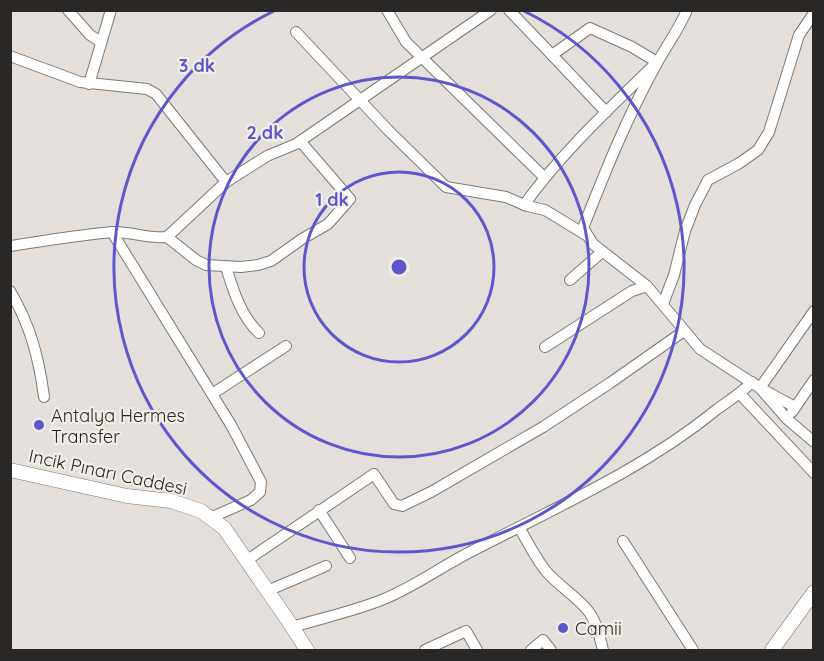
<svg xmlns="http://www.w3.org/2000/svg" width="824" height="661" viewBox="0 0 824 661" font-family="Quicksand,sans-serif">
	<style>
		.lines { fill: none; stroke-linecap: round; stroke-linejoin: round }
		.minor-casing { stroke: #7e7a75; stroke-width: 12 }
		.major-casing { stroke: #7e7a75; stroke-width: 15 }
		.minor { stroke: #fff; stroke-width: 10 }
		.major { stroke: #fff; stroke-width: 14 }
		.ring { fill: none; stroke: #5f56ce; stroke-width: 3 }
		.poi-dot { fill: #5f56ce; stroke: #f1ede7; stroke-width: 2 }
		.labels { text-anchor: middle; dominant-baseline: central; stroke-width: 4.5; stroke-linejoin: round; paint-order: stroke }
		.poi-label { font-size: 18px; fill: #2a2826; stroke: #f1ede7; text-anchor: start }
		.street-label { font-size: 18px; fill: #2a2826; stroke: #f1ede7 }
		.centre { fill: #5f56ce; stroke: #f1ede7; stroke-width: 3 }
		.ring-label { font-size: 18px; text-anchor: middle; font-weight: bold; fill: #5f56ce; stroke: #f1ede7; stroke-width: 4.5; stroke-linejoin: round; paint-order: stroke }
	</style>
	<rect width="100%" height="100%" fill="#e4dfda"/>
	<g class="lines">
		<!-- minor casing -->
		<g class="minor-casing">
			<g id="minor">
				<path d="M68 10 90 35 101 42"/>
				<path d="M387 10 406 42 544 177"/>
				<path d="M509 10 552 55 590 28 632 47 657 62C611 107 562 152 524 205"/>
				<path d="M687 10C679 29 667 45 657 63 628 115 605 172 583 228L593 244 647 286 700 349 760 388 795 407"/>
				<path d="M296 32 388 130 446 187 506 197 527 206 545 210 586 235"/>
				<path d="M552 55 606 112"/>
				<path d="M10 56 80 82 147 89 156 94 226 182"/>
				<path d="M89 84 111 10"/>
				<path d="M112 232 231 425 261 482 260 492 251 500 210 518"/>
				<path d="M167 237 196 260 206 265 241 267 258 265 271 261 302 239 328 224 350 199 300 141"/>
				<path d="M10 246C44 241 78 235 112 232 130 231 148 239 167 237L226 182 267 156 296 144 491 10"/>
				<path d="M226 267C233 290 241 316 259 333"/>
				<path d="M570 280 602 252"/>
				<path d="M10 291C30 324 39 358 44 397"/>
				<path d="M663 304 674 275 685 231 695 205 708 180 738 164 758 150 769 132 799 35 814 13"/>
				<path d="M814 311 760 388 787 419 814 442"/>
				<path d="M545 347 632 291 647 286"/>
				<path d="M212 394 286 346"/>
				<path d="M740 394 814 473"/>
				<path d="M792 412 814 380"/>
				<path d="M319 510 350 558"/>
				<path d="M519 527C527 541 535 557 545 570 558 586 577 596 589 612 597 623 600 638 603 650"/>
				<path d="M623 541 693 650"/>
				<path d="M246 561 374 474 394 504 402 506 431 492 543 427 610 383 684 331"/>
				<path d="M267 591 326 566"/>
				<path d="M292 627C322 618 355 611 384 599 416 586 445 564 476 549 557 507 645 468 716 410 729 401 741 393 752 382"/>
				<path d="M425 650 466 631 477 650"/>
				<path d="M531 650 543 640 551 650"/>
			</g>
		</g>
		<!-- major casing -->
		<g class="major-casing">
			<g id="major">
				<path d="M10 470 127 496 171 501 201 511 224 528 289 622 307 650"/>
				<path d="M772 650 814 592"/>
			</g>
		</g>
		<!-- minor -->
		<use href="#minor" class="minor"/>
		<!-- major -->
		<use href="#major" class="major"/>
	</g>
	<!-- distance rings -->
	<g class="ring">
		<circle cx="399" cy="267" r="95"/>
		<circle cx="399" cy="267" r="190"/>
		<path d="M524 11A285 285 0 1 1 274 11"/>
	</g>
	<!-- markers -->
	<g class="poi-dot">
		<circle cx="39" cy="425" r="6"/>
		<circle cx="563" cy="628" r="6"/>
	</g>
	<g class="labels">
		<!-- poi labels -->
		<g class="poi-label">
			<text x="51" y="415">Antalya Hermes<tspan x="51" dy="21">Transfer</tspan></text>
			<text x="575" y="628">Camii</text>
		</g>
		<!-- street labels -->
		<g class="street-label">
			<text transform="translate(108 472) rotate(12)">Incik Pınarı Caddesi</text>
		</g>
	</g>
	<circle cx="399" cy="267" r="9" class="centre"/>
	<g class="ring-label">
		<text x="197" y="72">3 dk</text>
		<text x="265" y="139">2 dk</text>
		<text x="332" y="206">1 dk</text>
	</g>
	<!-- border -->
	<rect width="824" height="661" fill="none" stroke="#2a2826" stroke-width="24"/>
</svg>
